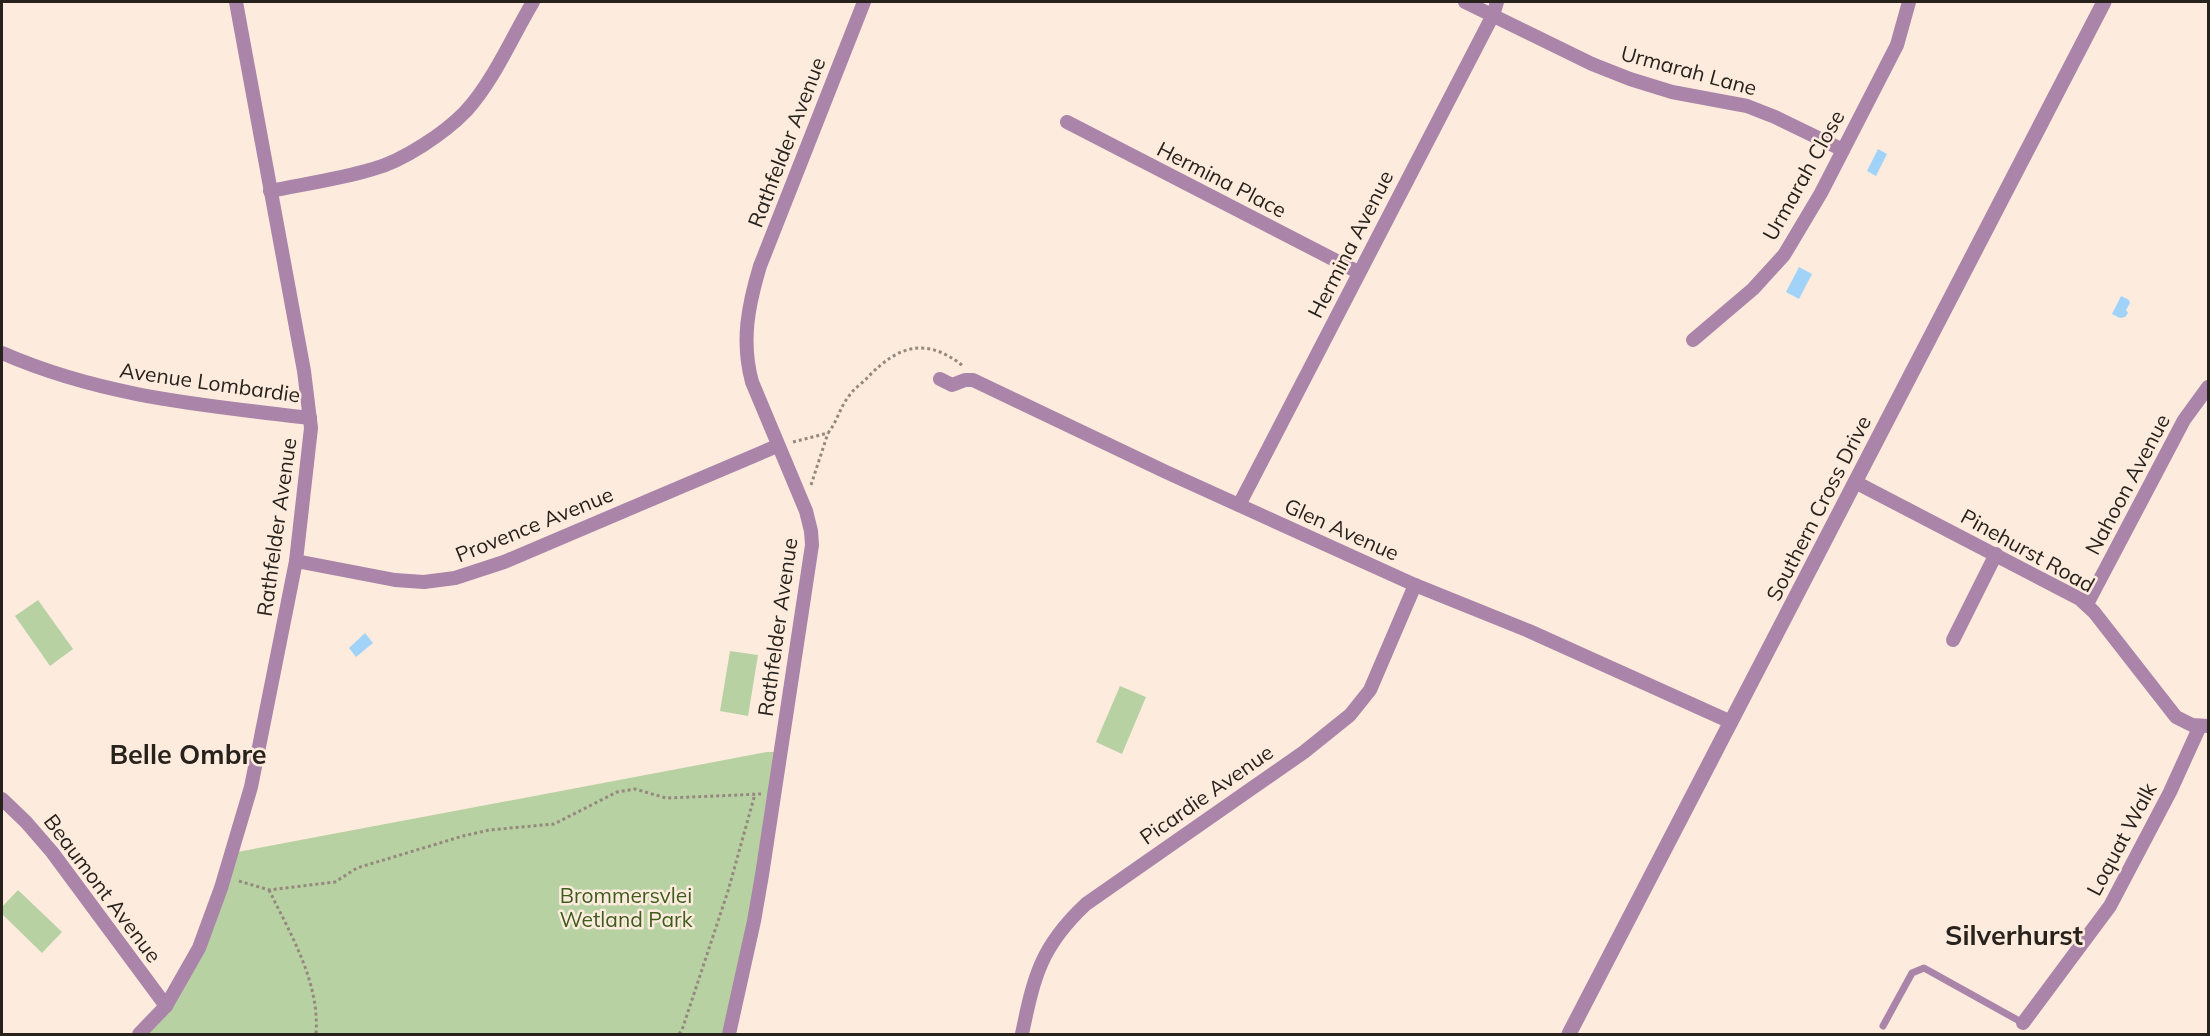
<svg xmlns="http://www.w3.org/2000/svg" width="2210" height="1036" viewBox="0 0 2210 1036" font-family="Mulish,sans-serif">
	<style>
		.green { fill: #b8d1a3 }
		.water { fill: #a1d3f9 }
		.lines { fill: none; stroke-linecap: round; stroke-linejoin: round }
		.path { stroke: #95897f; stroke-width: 3; stroke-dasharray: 3 3; stroke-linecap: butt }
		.service { stroke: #aa84a9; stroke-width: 7 }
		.minor { stroke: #aa84a9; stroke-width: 14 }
		.tertiary { stroke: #aa84a9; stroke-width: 15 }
		.labels { text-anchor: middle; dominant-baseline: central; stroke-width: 5; stroke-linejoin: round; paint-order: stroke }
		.street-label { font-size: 21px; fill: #28221d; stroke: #fdecde }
		.park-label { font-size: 21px; fill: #3e5c1b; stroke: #fdecde }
		.district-label { font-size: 27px; font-weight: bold; fill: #28221d; stroke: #fdecde }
	</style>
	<rect width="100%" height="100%" fill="#fdecde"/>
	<!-- green -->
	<g class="green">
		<path d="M38 600 73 649 50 666 15 616Z"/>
		<path d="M730 651 758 655 748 716 720 711Z"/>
		<path d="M1120 686 1146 697 1122 754 1096 742Z"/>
		<path d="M767 752H781L729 1034H139L191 965 232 853Z"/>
		<path d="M18 890 62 932 42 953 2 914V907Z"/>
	</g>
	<!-- water -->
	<g class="water">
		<path d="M1878 149 1887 154 1876 176 1867 171Z"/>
		<path d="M1799 267 1812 274 1799 299 1786 292Z"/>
		<path d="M2121 296 2129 300 2130 303 2126 310 2128 313 2125 317 2120 318 2112 314Z"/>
		<path d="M365 633 373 643 356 657 349 648Z"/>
	</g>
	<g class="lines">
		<!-- path -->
		<g class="path">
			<path d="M793 442 828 433C837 422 840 407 849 396 854 388 863 383 869 376 899 345 927 337 963 366"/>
			<path d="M811 485 828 433"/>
			<path d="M239 881 269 890 335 882 357 868 463 836 489 830 554 824 617 792 635 789 666 798 761 794"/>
			<path d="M269 890C291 935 320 983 316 1034"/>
			<path d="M679 1034 682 1030 728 891 755 794"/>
		</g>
		<!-- service -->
		<path class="service" d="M1883 1026 1912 973 1924 968 2023 1023"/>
		<!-- minor -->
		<g class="minor">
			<path d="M1465 2 1592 64 1630 79 1672 92 1747 106 1775 117 1843 150"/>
			<path d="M1067 122 1358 272"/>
			<path d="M270 191C304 184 340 179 373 169 403 161 445 133 466 111 494 80 512 37 533 2"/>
			<path d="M1693 340 1753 289 1784 255 1821 193 1897 45 1909 2"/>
			<path d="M2 353C103 397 202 405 310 418"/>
			<path d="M940 379 952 385 965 380H973L1166 472 1415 585 1529 631 1731 722"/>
			<path d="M1855 482 2080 599 2094 612 2176 717 2192 725 2208 726"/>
			<path d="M1239 505 1493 15 1497 2"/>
			<path d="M296 561 395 580 424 582 455 578 504 562 777 446"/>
			<path d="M2087 604 2184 420 2208 387"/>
			<path d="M1953 640 1996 554"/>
			<path d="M2 799 26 822 52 852 166 1006"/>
			<path d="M2023 1023 2110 906 2170 792 2200 726"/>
			<path d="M139 1034 166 1006 199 948 221 888 251 787 296 561 311 428 304 371 236 2"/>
			<path d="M729 1034 754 921 762 875 812 545 811 531 806 511 752 382C741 341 748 306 760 266L864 2"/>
			<path d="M1022 1034C1034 976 1041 946 1086 904L1304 752 1350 715 1370 690 1415 585"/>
		</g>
		<!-- tertiary -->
		<path class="tertiary" d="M1569 1034 2104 2"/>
	</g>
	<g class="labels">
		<!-- street labels -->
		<g class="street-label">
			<text transform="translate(1689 70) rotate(15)">Urmarah Lane</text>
			<text transform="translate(786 142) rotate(-69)">Rathfelder Avenue</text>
			<text transform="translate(1803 175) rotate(-61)">Urmarah Close</text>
			<text transform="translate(1222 179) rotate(27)">Hermina Place</text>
			<text transform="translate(1350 244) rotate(-63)">Hermina Avenue</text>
			<text transform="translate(210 382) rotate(8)">Avenue Lombardie</text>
			<text transform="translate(2127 484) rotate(-62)">Nahoon Avenue</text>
			<text transform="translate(1818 508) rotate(-63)">Southern Cross Drive</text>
			<text transform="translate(534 524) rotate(-22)">Provence Avenue</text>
			<text transform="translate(276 527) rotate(-82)">Rathfelder Avenue</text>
			<text transform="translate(1342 529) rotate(24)">Glen Avenue</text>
			<text transform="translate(2028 550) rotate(29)">Pinehurst Road</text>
			<text transform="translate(777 627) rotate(-82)">Rathfelder Avenue</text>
			<text transform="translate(1206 794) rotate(-35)">Picardie Avenue</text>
			<text transform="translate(2121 839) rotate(-62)">Loquat Walk</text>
			<text transform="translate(103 888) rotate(53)">Beaumont Avenue</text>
		</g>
		<!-- park labels -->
		<g class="park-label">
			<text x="626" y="895">Brommersvlei<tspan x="626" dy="24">Wetland Park</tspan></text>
		</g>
		<!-- district labels -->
		<g class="district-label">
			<text x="188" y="754">Belle Ombre</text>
			<text x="2014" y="935">Silverhurst</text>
		</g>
	</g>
	<!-- border -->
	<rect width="2210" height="1036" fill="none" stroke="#28221d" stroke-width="6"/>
</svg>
